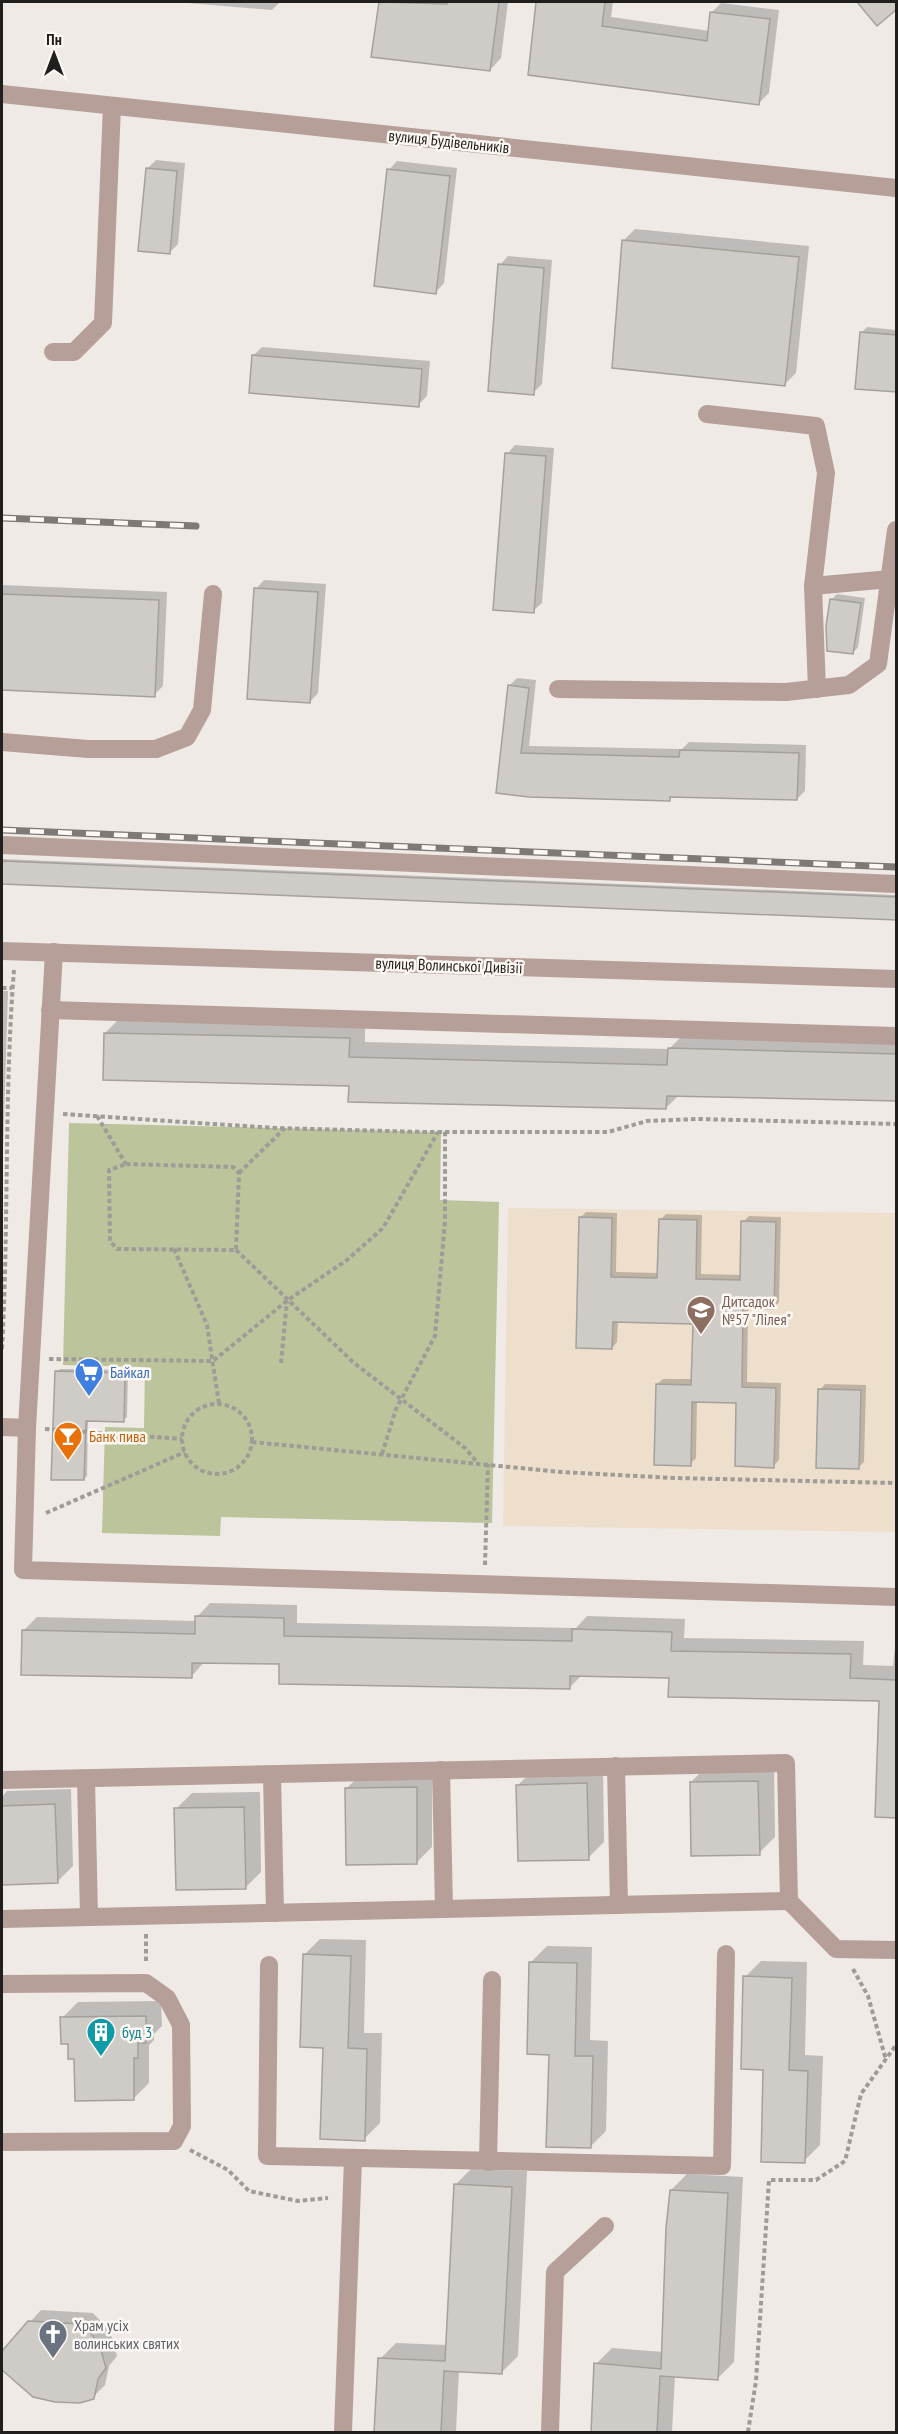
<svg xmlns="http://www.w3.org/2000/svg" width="898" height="2434" viewBox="0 0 898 2434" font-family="'PT Sans Narrow',sans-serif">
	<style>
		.education { fill: #eedfcc }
		.green { fill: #bbc49a }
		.shadow { fill: #0003 }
		.building { fill: #cfcbc6; stroke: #a4a09b; stroke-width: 1.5 }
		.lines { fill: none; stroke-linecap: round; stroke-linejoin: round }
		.path { stroke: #9f9c98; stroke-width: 4; stroke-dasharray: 4.5 3; stroke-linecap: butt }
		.minor { stroke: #b69f98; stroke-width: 18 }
		.rail-casing { stroke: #7c7976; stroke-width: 7 }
		.rail { stroke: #fdf8f3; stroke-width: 4.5; stroke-dasharray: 14; stroke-linecap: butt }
		.labels { text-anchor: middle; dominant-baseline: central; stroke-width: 5; stroke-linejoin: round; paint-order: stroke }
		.street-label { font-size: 16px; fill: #211f1d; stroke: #fdf8f3 }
		.education-label { font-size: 16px; fill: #785e54; stroke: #fdf8f3; text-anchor: start }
		.shop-label { font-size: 16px; fill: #366cbe; stroke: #fdf8f3; text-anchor: start }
		.food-label { font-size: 16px; fill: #c56008; stroke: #fdf8f3; text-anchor: start }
		.culture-label { font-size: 16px; fill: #0d838f; stroke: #fdf8f3; text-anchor: start }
		.worship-label { font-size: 16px; fill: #5b616d; stroke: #fdf8f3; text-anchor: start }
	</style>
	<rect width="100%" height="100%" fill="#efeae6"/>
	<!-- education -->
	<path class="education" d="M508 1208 896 1213V1532L503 1526Z"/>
	<!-- green -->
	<path class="green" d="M69 1123 441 1132 440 1200 499 1202 492 1523 221 1517 220 1536 102 1533 105 1427 144 1428 145 1367 63 1365Z"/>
	<!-- shadow -->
	<g class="shadow">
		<path d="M176 2H280L272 10Z"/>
		<path d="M380 2H508L501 58 490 70 373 55Z"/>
		<path d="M538 2H613L611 17 710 31 711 13 721 3 779 10 769 93 759 103 530 74Z"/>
		<path d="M858 2H896V7L877 23Z"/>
		<path d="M156 160 185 163 178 244 169 253 147 169Z"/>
		<path d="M397 161 457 168 444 283 436 292 389 170Z"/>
		<path d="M635 229 809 246 796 373 785 384 623 241Z"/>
		<path d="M508 256 552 260 542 384 533 393 500 265Z"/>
		<path d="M867 327 896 330V391L861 333Z"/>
		<path d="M262 347 430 361 427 396 418 405 253 356Z"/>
		<path d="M515 445 554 448 542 603 533 611 507 454Z"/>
		<path d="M264 580 326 584 318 693 310 702 256 589Z"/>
		<path d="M2 585 167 592 163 686 154 695 2 689Z"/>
		<path d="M837 594 865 598 858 647 853 653 831 600Z"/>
		<path d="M517 678 536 680 529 746 682 749 689 742 806 745 805 791 797 799 673 796 670 799 497 792 509 686Z"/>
		<path d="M2 859 896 895V918L2 882Z"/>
		<path d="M2 991H8L2 1183Z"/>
		<path d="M121 1017 365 1023V1042L486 1045 669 1049 685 1033 896 1038V1100L679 1095 666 1108 350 1085 105 1033Z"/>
		<path d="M586 1212 617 1213 616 1272 659 1273 660 1220 666 1214 702 1215 701 1274 742 1275 743 1222 749 1216 781 1217 779 1302 774 1308 748 1307 747 1382 781 1383 779 1460 773 1466 738 1401 697 1400 696 1458 690 1464 657 1384 663 1379H693L694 1322 618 1321 617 1342 612 1348 580 1218Z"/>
		<path d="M60 1369 128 1370 127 1417 123 1420 88 1419 87 1476 84 1479 57 1372Z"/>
		<path d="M825 1384 866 1385 864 1462 858 1468 820 1390Z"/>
		<path d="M210 1603 297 1605V1623L576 1628 587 1616 685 1619 684 1638 864 1641 863 1665 893 1666 896 1637V1816L881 1700 670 1677 582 1675 569 1688 281 1663 205 1661 191 1677 23 1631 37 1617 197 1621V1617Z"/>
		<path d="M774 1765 775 1837 759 1853 691 1782 707 1766Z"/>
		<path d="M603 1768 604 1842 588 1858 518 1785 534 1769Z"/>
		<path d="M363 1772H432V1847L416 1863 347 1788Z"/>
		<path d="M71 1789 73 1866 57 1882 2 1884V1797L7 1791Z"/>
		<path d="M260 1792 261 1872 245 1888 176 1809 192 1793Z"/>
		<path d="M320 1939 366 1940 364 2033H382L380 2123 364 2139 304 1955Z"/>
		<path d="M547 1946 592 1947 590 2040 608 2041 606 2131 590 2147 550 2054 531 1962Z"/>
		<path d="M761 1961 807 1962 805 2055 823 2056 820 2145 804 2161 765 2068 745 1977Z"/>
		<path d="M161 2001 162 2026 154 2034V2040L149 2045V2083L133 2099 69 2043 62 2018 78 2002Z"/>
		<path d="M471 2169 527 2171 518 2356 502 2372 459 2370 456 2432H376L380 2359 396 2343 447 2345 455 2185Z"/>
		<path d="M687 2174 743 2177 734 2362 718 2378 675 2376 672 2432H592L596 2364 612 2348 663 2352 671 2190Z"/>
		<path d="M41 2310 93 2313 110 2331 117 2356 109 2366 105 2385 93 2397 34 2395 2 2368V2353Z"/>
	</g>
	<!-- building -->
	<g class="building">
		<path d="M379 2 447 4V2H499L490 71 371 57Z"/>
		<path d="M536 2H605L602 26 707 41 710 12 770 19 759 105 528 75Z"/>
		<path d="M857 2H897V9L877 26Z"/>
		<path d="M146 168 177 171 170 254 138 251Z"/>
		<path d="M387 169 450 176 436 294 374 286Z"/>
		<path d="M622 240 799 257 785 386 612 368Z"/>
		<path d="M498 264 544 268 534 395 488 391Z"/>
		<path d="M860 332 897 335V392L855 389Z"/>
		<path d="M252 355 422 369 419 407 249 393Z"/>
		<path d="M505 453 546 456 534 613 493 610Z"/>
		<path d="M254 588 318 592 310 703 247 699Z"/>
		<path d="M2 594 159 600 155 697 2 690Z"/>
		<path d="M830 599 861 603 853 654 827 651 826 626Z"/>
		<path d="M508 685 529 688 521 753 679 757 680 750 799 753 797 800 670 797V801L529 797 496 793Z"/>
		<path d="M2 861 897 897V920L2 884Z"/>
		<path d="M104 1033 350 1038 349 1057 469 1060 667 1065 668 1048 897 1054V1101L667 1096 666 1109 348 1102 349 1086 103 1080Z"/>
		<path d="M579 1217 612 1218 611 1277 657 1278 659 1219 697 1220 696 1279 740 1280 741 1221 776 1222 774 1309 743 1308 742 1387 776 1388 774 1468 735 1466 736 1403 692 1402 691 1466 654 1465 656 1384 691 1385 693 1324 613 1322 612 1349 576 1348Z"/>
		<path d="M55 1371 125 1373 124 1422 86 1421 84 1480H51Z"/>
		<path d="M818 1389 861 1390 859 1469 816 1468Z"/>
		<path d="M195 1616 284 1618V1636L572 1641V1629L672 1632 671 1651 851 1654 850 1678 897 1680V1818L875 1817 879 1701 668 1697 669 1678 570 1676V1689L279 1684V1664L192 1663V1678L21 1675 22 1630 195 1634Z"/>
		<path d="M758 1781 760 1855 691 1856 690 1782Z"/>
		<path d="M587 1783 589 1860 518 1861 516 1785Z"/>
		<path d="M417 1787V1864L346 1865 345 1788Z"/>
		<path d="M55 1804 58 1883 2 1885V1806Z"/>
		<path d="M244 1807 246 1889 176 1890 174 1808Z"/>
		<path d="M303 1954 351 1956 348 2048 367 2049 365 2141 320 2139 323 2048 300 2047Z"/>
		<path d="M529 1962 577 1963 575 2056H593L591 2148 546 2147 549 2055 527 2054Z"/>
		<path d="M743 1976 792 1978 789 2070 808 2071 805 2163 761 2162 763 2070 741 2069Z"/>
		<path d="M146 2016V2043H138V2058H134V2100L75 2101 74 2059H68V2044H61L60 2017Z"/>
		<path d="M454 2184 512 2187 502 2374 444 2371 441 2433H374L378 2358 445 2361Z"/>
		<path d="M670 2190 728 2193 718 2380 660 2376 657 2433H591L594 2363 661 2369 666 2228Z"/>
		<path d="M28 2321 82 2324 99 2343 106 2368 98 2379 94 2399 80 2403 55 2402 33 2397 2 2370V2351Z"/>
	</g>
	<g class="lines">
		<!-- path -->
		<g class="path">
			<path d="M2 988H12"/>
			<path d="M63 1114 275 1128 425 1132H608L647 1121 698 1119 896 1124"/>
			<path d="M97 1116 126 1164"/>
			<path d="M126 1164 233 1167 239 1173 236 1250 117 1249 110 1241 109 1170Z"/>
			<path d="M239 1173 285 1128"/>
			<path d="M174 1249 207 1325 219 1404"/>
			<path d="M236 1250 354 1363 465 1448 477 1462"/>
			<path d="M2 1349C9 1223 4 1096 14 970"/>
			<path d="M49 1359 213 1361 288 1300 347 1260 383 1228 438 1132"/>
			<path d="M281 1363 287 1301"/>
			<circle cx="217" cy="1439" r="35"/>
			<path d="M45 1429 182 1439"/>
			<path d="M252 1442 561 1472 674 1478 896 1483"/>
			<path d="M382 1454 396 1409 435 1336 445 1221V1131"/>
			<path d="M46 1513 185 1452"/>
			<path d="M485 1565 488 1464"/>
			<path d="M146 1934V1963"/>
			<path d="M853 1969 868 1996 886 2060"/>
			<path d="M190 2150 228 2170 249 2191 298 2201 328 2198"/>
			<path d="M748 2432 756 2381 769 2180H816L845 2161 861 2094 896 2045"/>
		</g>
		<!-- minor -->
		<g class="minor">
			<path d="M2 94 896 188"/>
			<path d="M53 352H74L103 323 112 106"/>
			<path d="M707 414 816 426 826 473 813 586 817 689"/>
			<path d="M813 586 890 579"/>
			<path d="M558 689 786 692 849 685 878 664 896 530"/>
			<path d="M2 742 88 749H156L187 737 202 710 213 594"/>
			<path d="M2 845 896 884"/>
			<path d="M2 951 896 979"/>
			<path d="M54 952 27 1428 23 1570 896 1597"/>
			<path d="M50 1010 896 1036"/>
			<path d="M2 1427 27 1428"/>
			<path d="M616 1766 619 1905"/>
			<path d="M441 1770 444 1909"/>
			<path d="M272 1775 275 1913"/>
			<path d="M86 1779 89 1917"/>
			<path d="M2 1780 786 1763 789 1901 2 1919"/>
			<path d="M789 1901 836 1949 896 1950"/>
			<path d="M269 1965 267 2156 722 2166 726 1954"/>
			<path d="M2 1984 146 1983 167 1998 181 2025 182 2126 174 2141 2 2142"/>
			<path d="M488 2162 492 1980"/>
			<path d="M343 2432 353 2159"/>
			<path d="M550 2432 555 2272 605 2226"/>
		</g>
		<!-- rail casing -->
		<g class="rail-casing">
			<g id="rail">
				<path d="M2 518 196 526"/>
				<path d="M2 830 896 867"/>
			</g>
		</g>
		<!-- rail -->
		<use href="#rail" class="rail"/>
	</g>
	<!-- icons -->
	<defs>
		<g id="school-pin" transform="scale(1.5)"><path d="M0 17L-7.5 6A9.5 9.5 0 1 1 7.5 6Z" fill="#8d6e63" stroke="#fdf8f3"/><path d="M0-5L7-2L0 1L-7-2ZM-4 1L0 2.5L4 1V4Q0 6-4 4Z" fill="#fff"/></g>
		<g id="supermarket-pin" transform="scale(1.5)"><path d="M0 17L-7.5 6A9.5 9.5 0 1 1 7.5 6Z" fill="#3f7fe0" stroke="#fdf8f3"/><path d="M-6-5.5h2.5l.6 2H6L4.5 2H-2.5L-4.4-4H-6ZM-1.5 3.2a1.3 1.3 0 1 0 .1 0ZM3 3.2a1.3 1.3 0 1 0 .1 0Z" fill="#fff"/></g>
		<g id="bar-pin" transform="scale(1.5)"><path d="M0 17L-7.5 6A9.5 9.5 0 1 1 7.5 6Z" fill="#e8710a" stroke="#fdf8f3"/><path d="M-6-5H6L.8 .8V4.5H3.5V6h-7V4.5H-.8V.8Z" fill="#fff"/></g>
		<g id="building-pin" transform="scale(1.5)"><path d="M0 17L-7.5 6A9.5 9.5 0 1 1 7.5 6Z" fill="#0f9aa8" stroke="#fdf8f3"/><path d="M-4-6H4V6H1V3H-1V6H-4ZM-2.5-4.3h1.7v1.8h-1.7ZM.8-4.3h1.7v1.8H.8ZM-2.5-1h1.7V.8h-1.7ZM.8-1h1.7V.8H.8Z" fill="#fff"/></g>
		<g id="church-pin" transform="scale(1.5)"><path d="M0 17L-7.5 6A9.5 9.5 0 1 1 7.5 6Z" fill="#6b7280" stroke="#fdf8f3"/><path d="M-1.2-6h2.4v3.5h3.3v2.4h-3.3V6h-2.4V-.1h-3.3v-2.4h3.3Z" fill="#fff"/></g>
	</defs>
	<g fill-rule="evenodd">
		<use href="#school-pin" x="701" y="1310"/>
		<use href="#supermarket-pin" x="89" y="1372"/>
		<use href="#bar-pin" x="68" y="1436"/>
		<use href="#building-pin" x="101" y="2032"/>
		<use href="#church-pin" x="53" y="2334"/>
	</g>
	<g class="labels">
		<!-- street labels -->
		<g class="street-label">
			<text transform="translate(449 141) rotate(6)">вулиця Будівельників</text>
			<text transform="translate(449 965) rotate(2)">вулиця Волинської Дивізії</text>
		</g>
		<!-- education labels -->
		<g class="education-label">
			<text x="722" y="1301">Дитсадок<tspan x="722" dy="18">№57 "Лілея"</tspan></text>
		</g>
		<!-- shop labels -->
		<g class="shop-label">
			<text x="110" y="1372">Байкал</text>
		</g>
		<!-- food labels -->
		<g class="food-label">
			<text x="89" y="1436">Банк пива</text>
		</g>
		<!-- culture labels -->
		<g class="culture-label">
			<text x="122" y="2032">буд 3</text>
		</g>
		<!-- worship labels -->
		<g class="worship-label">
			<text x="74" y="2325">Храм усіх<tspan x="74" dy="18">волинських святих</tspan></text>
		</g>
	</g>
	<!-- border -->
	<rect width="898" height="2434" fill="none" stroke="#211f1d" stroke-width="6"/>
	<!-- north arrow -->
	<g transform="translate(54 54)" stroke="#fdf8f3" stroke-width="4.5" paint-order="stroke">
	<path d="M0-4.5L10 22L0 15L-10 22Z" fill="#211f1d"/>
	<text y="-9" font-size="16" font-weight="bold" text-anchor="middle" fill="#211f1d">Пн</text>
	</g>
</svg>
